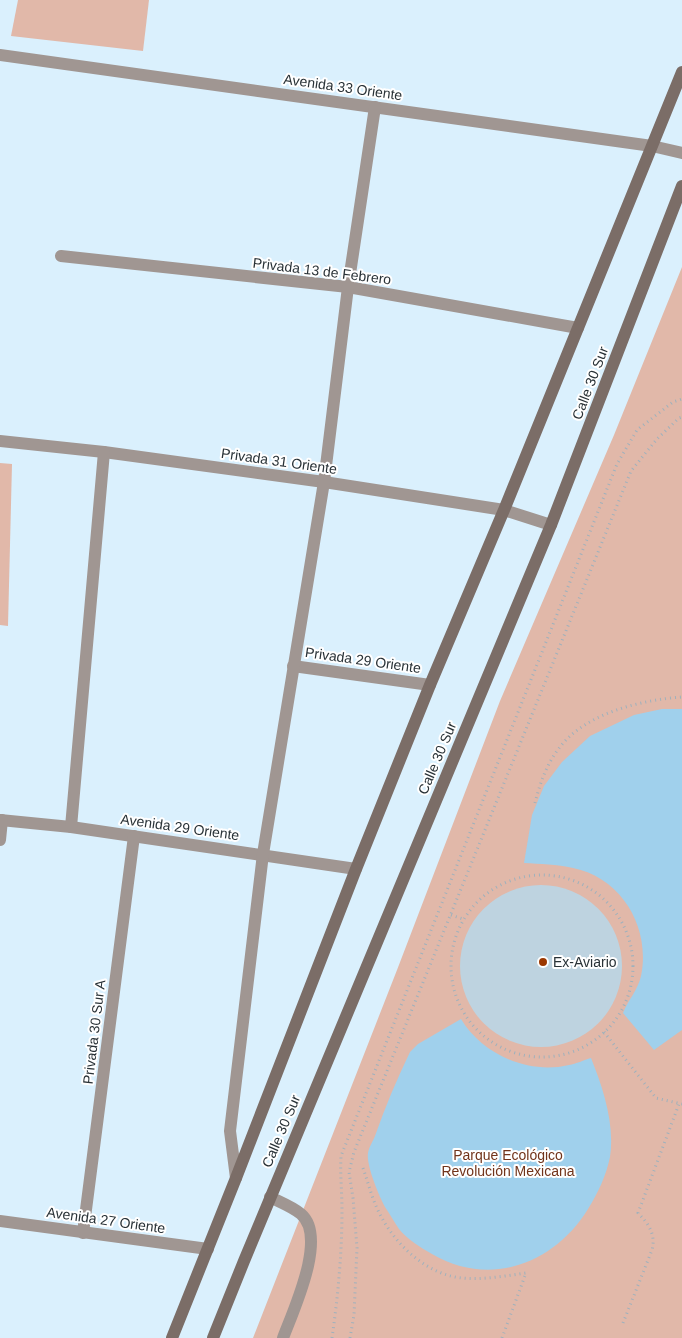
<svg xmlns="http://www.w3.org/2000/svg" width="682" height="1338" viewBox="0 0 682 1338" font-family="Arial,sans-serif">
	<style>
		.green { fill: #e1b8a9 }
		.water { fill: #a0d0ec }
		.building { fill: #bed3e0 }
		.lines { fill: none; stroke-linecap: round; stroke-linejoin: round }
		.path { stroke: #9fb1bc; stroke-width: 3; stroke-dasharray: 1 4; stroke-linecap: butt }
		.service { stroke: #a09692; stroke-width: 12 }
		.minor { stroke: #a09692; stroke-width: 12 }
		.secondary { stroke: #7b6d67; stroke-width: 12 }
		.poi-dot { fill: #9b3700; stroke: #fff; stroke-width: 2 }
		.labels { text-anchor: middle; dominant-baseline: central; stroke-width: 4; stroke-linejoin: round; paint-order: stroke }
		.street-label { font-size: 14px; fill: #293237; stroke: #fff }
		.poi-label { font-size: 14px; fill: #293237; stroke: #fff; text-anchor: start }
		.park-label { font-size: 14px; fill: #71341b; stroke: #fff }
	</style>
	<rect width="100%" height="100%" fill="#daf0fd"/>
	<!-- green -->
	<g class="green">
		<path d="M18 0H149L143 51 11 36Z"/>
		<path d="M682 267V1338H253L397 970 500 701 614 435Z"/>
		<path d="M0 463 12 464 8 626 0 625Z"/>
	</g>
	<!-- water -->
	<g class="water">
		<path d="M662 709H682V1030L654 1050 623 1013C628 1000 638 990 641 976 651 928 622 878 573 868 557 864 540 864 524 863L532 815 544 786 562 762 590 736 634 715Z"/>
		<path d="M461 1019C482 1054 528 1075 569 1065 576 1064 584 1060 591 1058 603 1088 615 1124 610 1157 606 1176 598 1193 588 1209 554 1264 490 1288 432 1254 421 1248 407 1239 399 1229 394 1222 390 1214 385 1207 379 1196 366 1165 368 1153 369 1147 373 1141 375 1136 385 1107 397 1079 410 1052L418 1044Z"/>
	</g>
	<!-- building -->
	<circle class="building" cx="541" cy="966" r="81"/>
	<g class="lines">
		<!-- path -->
		<g class="path">
			<path d="M535 803C540 783 547 763 560 747 586 713 641 700 682 697"/>
			<circle cx="542" cy="966" r="91"/>
			<path d="M451 915 463 919"/>
			<path d="M604 1032 656 1098 682 1104"/>
			<path d="M363 1168C369 1185 373 1203 382 1218 397 1246 428 1275 462 1278 483 1280 505 1276 526 1273L502 1338"/>
			<path d="M623 1323 652 1250C656 1235 649 1224 638 1213L679 1104"/>
			<path d="M332 1338C338 1296 342 1253 342 1210 342 1192 340 1174 341 1156L617 464 637 430 673 402 682 399"/>
			<path d="M350 1338 354 1315 357 1248 353 1198 349 1172 354 1152 631 471 657 439 679 418 682 417"/>
		</g>
		<!-- service -->
		<path class="service" d="M270 1197C280 1202 293 1207 301 1214 328 1237 293 1311 283 1338"/>
		<!-- minor -->
		<g class="minor">
			<path d="M0 55 652 146 682 153"/>
			<path d="M61 256 348 287 578 328"/>
			<path d="M0 441 104 452 324 482 504 510 551 525"/>
			<path d="M293 666 430 685"/>
			<path d="M0 820 71 827 356 869"/>
			<path d="M71 827 104 452"/>
			<path d="M0 840 2 820"/>
			<path d="M236 1178 230 1131 263 854 324 482 348 287 375 107"/>
			<path d="M0 1221 208 1249"/>
			<path d="M83 1233 134 836"/>
		</g>
		<!-- secondary -->
		<g class="secondary">
			<path d="M172 1338 236 1178 356 869 430 685 504 510 682 72"/>
			<path d="M213 1338 244 1261 551 525 682 186"/>
		</g>
	</g>
	<!-- markers -->
	<circle class="poi-dot" cx="543" cy="962" r="5"/>
	<g class="labels">
		<!-- street labels -->
		<g class="street-label">
			<text transform="translate(343 87) rotate(8)">Avenida 33 Oriente</text>
			<text transform="translate(322 271) rotate(7)">Privada 13 de Febrero</text>
			<text transform="translate(590 383) rotate(-69)">Calle 30 Sur</text>
			<text transform="translate(279 461) rotate(8)">Privada 31 Oriente</text>
			<text transform="translate(363 660) rotate(8)">Privada 29 Oriente</text>
			<text transform="translate(437 758) rotate(-67)">Calle 30 Sur</text>
			<text transform="translate(180 827) rotate(8)">Avenida 29 Oriente</text>
			<text transform="translate(94 1032) rotate(-83)">Privada 30 Sur A</text>
			<text transform="translate(281 1131) rotate(-67)">Calle 30 Sur</text>
			<text transform="translate(106 1220) rotate(8)">Avenida 27 Oriente</text>
		</g>
		<!-- poi labels -->
		<g class="poi-label">
			<text x="553" y="962">Ex-Aviario</text>
		</g>
		<!-- park labels -->
		<g class="park-label">
			<text x="508" y="1155">Parque Ecológico<tspan x="508" dy="16">Revolución Mexicana</tspan></text>
		</g>
	</g>
</svg>
